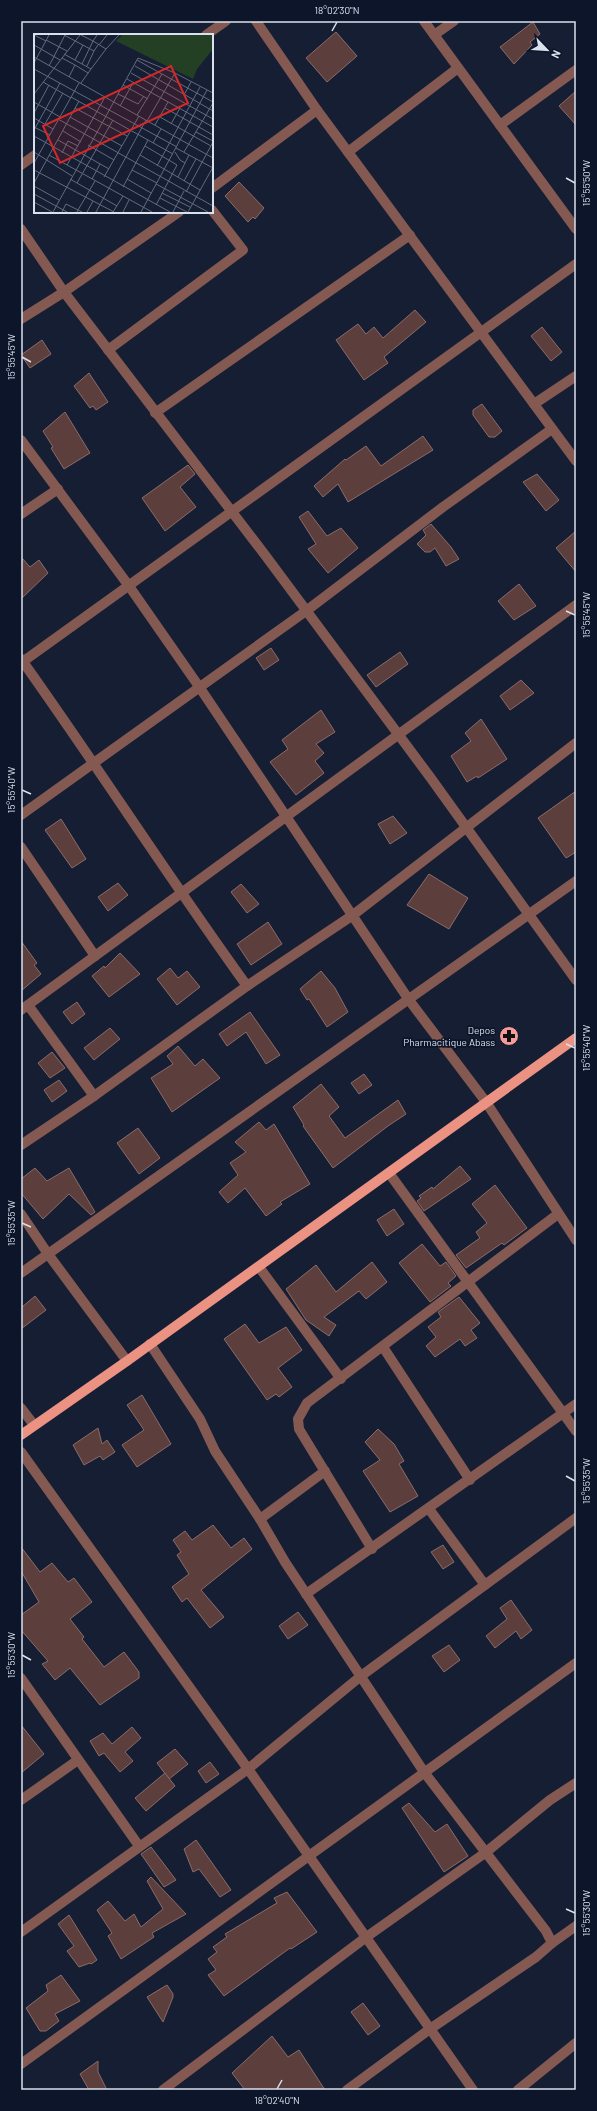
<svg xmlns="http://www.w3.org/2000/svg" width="597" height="2111" viewBox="0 0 597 2111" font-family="Barlow,sans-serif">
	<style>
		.building { fill: #5c3e3c; stroke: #8c6b69 }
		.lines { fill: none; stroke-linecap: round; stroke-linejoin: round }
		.minor { stroke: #845951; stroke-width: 10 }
		.major { stroke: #eb9282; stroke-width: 10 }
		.ticks { fill: none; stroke: #d9e1ef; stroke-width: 1.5 }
		.labels { text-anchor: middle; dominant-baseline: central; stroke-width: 3.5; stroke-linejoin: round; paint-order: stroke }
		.poi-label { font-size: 10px; fill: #d9e1ef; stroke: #0c1529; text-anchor: end }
		.inset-road { fill: none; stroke: #636c7e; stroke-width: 1 }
		.view { fill: #d62828; fill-opacity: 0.15; stroke: #d62828; stroke-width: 2 }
		.inset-edge { fill: none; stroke: #d9e1ef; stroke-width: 2 }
		.neatline { fill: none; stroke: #d9e1ef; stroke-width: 1.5 }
		.ticks-label { font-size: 10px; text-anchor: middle; fill: #d9e1ef }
	</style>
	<rect width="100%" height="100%" fill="#151e33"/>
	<!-- building -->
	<g class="building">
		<path d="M533 22 540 34 530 42 532 45 514 64 500 47Z"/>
		<path d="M336 32 357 56 327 82 306 58Z"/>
		<path d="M576 91V125L559 106Z"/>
		<path d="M239 182 264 208 255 219 253 217 248 222 225 196Z"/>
		<path d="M415 310 426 322 384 357 388 363 364 380 336 340 358 324 366 334 374 327 383 338Z"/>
		<path d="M542 327 562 352 551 361 531 336Z"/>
		<path d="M42 340 51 354 30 368 21 355Z"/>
		<path d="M89 373 108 402 96 410 93 406 90 408 74 386Z"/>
		<path d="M482 404 502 431 495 437H489L473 415V410Z"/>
		<path d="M65 412 90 453 64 469 51 448 53 447 43 431Z"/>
		<path d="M423 436 433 450 348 502 338 484 323 497 314 486 345 459 346 460 366 446 381 466Z"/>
		<path d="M188 465 195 474 180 487 196 507 165 531 142 498Z"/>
		<path d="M537 474 559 500 546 511 523 482Z"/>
		<path d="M308 511 327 536 341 528 358 548 328 573 308 549 316 544 299 517Z"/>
		<path d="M431 524 451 547 459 559 446 566 435 548 430 552H425L417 544 426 535 423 530Z"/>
		<path d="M576 531V572L556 548Z"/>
		<path d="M21 557 30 567 39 560 48 573 21 599Z"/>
		<path d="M519 584 536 606 514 620 498 601Z"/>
		<path d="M271 648 279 660 264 670 256 658Z"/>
		<path d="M400 652 408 664 376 687 367 675Z"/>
		<path d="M521 680 534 693 510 710 500 696Z"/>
		<path d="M321 710 335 732 316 744 324 753 315 761 324 773 296 795 270 762 288 749 282 740Z"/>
		<path d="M481 719 507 759 478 778 477 776 467 782 451 756 471 741 465 733Z"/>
		<path d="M576 791V852L566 858 538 818Z"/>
		<path d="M393 816 407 833 390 844 378 824Z"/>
		<path d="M61 819 86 859 72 868 45 830Z"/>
		<path d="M429 874 468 898 449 929 407 905Z"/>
		<path d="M118 883 128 895 108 911 98 897Z"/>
		<path d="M241 884 259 904 247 913 231 892Z"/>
		<path d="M268 922 282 944 251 965 237 944Z"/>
		<path d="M21 941 37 963 34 965 41 974 21 991Z"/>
		<path d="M120 953 140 974 109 997 92 976 104 966 105 968Z"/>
		<path d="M170 968 178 978 187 971 200 987 177 1005 157 979Z"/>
		<path d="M321 971 335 988 348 1012 327 1027 309 999 307 1000 300 989Z"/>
		<path d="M77 1002 85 1014 72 1024 63 1012Z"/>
		<path d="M250 1012 280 1055 266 1064 246 1032 227 1046 219 1034Z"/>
		<path d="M110 1028 120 1039 94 1060 84 1048Z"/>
		<path d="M178 1046 195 1066 203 1059 220 1078 172 1112 151 1078 173 1064 167 1056Z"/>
		<path d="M52 1052 65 1068 50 1078 38 1063Z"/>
		<path d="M364 1074 372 1085 359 1094 351 1083Z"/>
		<path d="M59 1080 67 1091 52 1102 44 1090Z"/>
		<path d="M321 1084 339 1107 329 1116 345 1138 398 1100 406 1114 388 1126 333 1168 303 1126 304 1125 293 1107Z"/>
		<path d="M259 1122 266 1130 274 1124 310 1184 280 1202 282 1204 266 1216 245 1188 228 1203 219 1192 238 1175 230 1163 246 1152 235 1142Z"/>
		<path d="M138 1128 160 1158 139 1174 117 1143Z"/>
		<path d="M460 1166 471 1179 424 1211 417 1201 421 1198 419 1196 432 1187 433 1189Z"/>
		<path d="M35 1168 47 1181 69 1168 95 1212 91 1215 69 1194 43 1219 21 1193V1179Z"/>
		<path d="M495 1185 527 1228 504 1245 502 1243 466 1268 456 1255 480 1238 476 1232 487 1223 472 1204Z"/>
		<path d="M394 1209 404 1224 387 1236 377 1220Z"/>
		<path d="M422 1244 440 1266 446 1262 456 1276 448 1283 451 1286 430 1302 399 1263Z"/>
		<path d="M372 1262 387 1282 366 1299 359 1291 324 1317 336 1325 329 1336 306 1320 286 1289 316 1265 336 1292Z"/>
		<path d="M35 1296 46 1310 21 1329V1308Z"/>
		<path d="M459 1297 480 1323 471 1330 477 1338 465 1346 460 1339 435 1357 426 1346 436 1337 428 1327 441 1317 438 1312Z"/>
		<path d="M245 1324 259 1343 286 1327 302 1350 278 1368 292 1387 279 1397 276 1394 267 1400 224 1339Z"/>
		<path d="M142 1395 171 1444 137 1467 122 1445 144 1430 127 1405Z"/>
		<path d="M98 1428 102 1444 107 1440 115 1452 103 1460 100 1456 84 1465 73 1445Z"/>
		<path d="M378 1429 394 1444 404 1461 399 1464 418 1496 390 1512 363 1471 380 1460 365 1442Z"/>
		<path d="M213 1525 231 1548 244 1538 252 1549 201 1590 224 1617 210 1628 187 1598 182 1602 172 1587 189 1574 177 1555 181 1552 173 1540 185 1531 192 1540Z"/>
		<path d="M443 1545 454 1562 443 1569 431 1552Z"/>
		<path d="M21 1547 40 1572 52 1563 68 1582 74 1578 92 1602 70 1619 84 1637 82 1639 104 1667 124 1652 139 1672V1678L100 1705 70 1668 55 1680 42 1664 48 1661 21 1630V1615L39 1602 21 1571Z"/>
		<path d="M511 1600 532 1630 521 1639 516 1631 495 1648 486 1636 507 1619 500 1608Z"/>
		<path d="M298 1612 308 1625 288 1639 279 1626Z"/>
		<path d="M449 1645 460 1660 444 1672 432 1656Z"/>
		<path d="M21 1725 44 1754 21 1773Z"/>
		<path d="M132 1727 141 1738 125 1752 133 1761 120 1772 104 1753 99 1756 90 1741 103 1733 112 1744Z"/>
		<path d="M175 1749 188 1764 169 1779 157 1763Z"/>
		<path d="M210 1762 219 1774 206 1783 198 1771Z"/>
		<path d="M165 1773 175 1786 146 1811 135 1798Z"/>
		<path d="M409 1803 435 1832 447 1824 468 1856 444 1872 402 1808Z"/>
		<path d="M196 1840 231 1890 220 1897 199 1869 193 1872 184 1849Z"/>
		<path d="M151 1847 176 1880 164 1887 141 1854Z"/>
		<path d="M151 1877 186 1914 152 1933 154 1937 121 1959 108 1936 112 1933 97 1910 108 1901 125 1921 134 1914 141 1927 163 1909 147 1881Z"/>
		<path d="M287 1892 317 1932 291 1949 290 1948 224 1996 208 1975 216 1970 208 1959 217 1952 213 1947 227 1937 225 1934 277 1903 274 1898Z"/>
		<path d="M69 1915 97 1960 91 1964 90 1963 79 1967 67 1951 74 1946 58 1924Z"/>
		<path d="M61 1975 80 2001 55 2014 59 2021 46 2031H40L26 2008 48 1991 46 1985Z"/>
		<path d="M167 1985 173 1994V1997L163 2022 147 1997Z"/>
		<path d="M363 2003 380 2026 368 2035 351 2012Z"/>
		<path d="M272 2036 288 2057 299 2050 325 2090H245L232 2073Z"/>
		<path d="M98 2061V2072L107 2090H89L80 2074Z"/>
	</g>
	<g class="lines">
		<!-- minor -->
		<g class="minor">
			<path d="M256 21 317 110 576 461"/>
			<path d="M424 21 576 229"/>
			<path d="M206 35 226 21"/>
			<path d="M434 35 454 21"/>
			<path d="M500 125 576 70"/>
			<path d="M348 152 458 68"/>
			<path d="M21 165 35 155"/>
			<path d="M212 188 317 110"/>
			<path d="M21 229 64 292 265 555 430 777 576 980"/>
			<path d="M21 319 64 292 179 212"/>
			<path d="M108 350 243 250 212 210"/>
			<path d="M534 404 576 376"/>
			<path d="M155 413 410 235"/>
			<path d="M21 440 129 586 200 688 409 1000 486 1102 576 1240"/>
			<path d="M21 514 58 489"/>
			<path d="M21 659C98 767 169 878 247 986"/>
			<path d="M21 663 576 264"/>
			<path d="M21 815 306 611 443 507 552 429"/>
			<path d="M21 847 95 956"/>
			<path d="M28 1005 94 1096"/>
			<path d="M21 1010 576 605"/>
			<path d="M21 1145 94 1096 247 986 353 915 576 743"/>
			<path d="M389 1173 576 1431"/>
			<path d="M21 1214 48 1254 127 1361"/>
			<path d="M259 1267 341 1379"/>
			<path d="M21 1273 576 881"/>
			<path d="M150 1344 200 1419 215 1451 260 1519 285 1562 424 1772 546 1931 552 1943 536 1957 430 2029 347 2090"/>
			<path d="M383 1347 470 1480"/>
			<path d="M21 1408 34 1425"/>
			<path d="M21 1452 248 1769 473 2090"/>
			<path d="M429 1509 485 1585"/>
			<path d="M260 1519 325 1471"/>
			<path d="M372 1549 299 1429 298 1419 307 1403 558 1214"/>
			<path d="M306 1594 576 1404"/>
			<path d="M21 1678 139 1846"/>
			<path d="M21 1800 78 1760"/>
			<path d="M21 1932 248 1769 361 1676 576 1518"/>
			<path d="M552 1943 576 1926"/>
			<path d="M21 2064 576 1663"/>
			<path d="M163 2090 365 1938 485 1853 550 1800 576 1783"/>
			<path d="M518 2090 576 2043"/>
		</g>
		<!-- major -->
		<path class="major" d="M21 1435 127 1361 576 1038"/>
	</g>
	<!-- ticks -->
	<path class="ticks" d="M332 31 337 22M566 178 575 183M22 357 31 362M566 611 575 615M22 790 31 794M566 1044 575 1048M22 1223 31 1227M566 1476 575 1481M22 1655 31 1660M566 1909 575 1913M277 2089 282 2080"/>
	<!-- icons -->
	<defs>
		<g id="pharmacy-disc" transform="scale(1)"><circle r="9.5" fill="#f59b99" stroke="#0c1529"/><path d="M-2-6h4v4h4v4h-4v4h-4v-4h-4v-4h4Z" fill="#111"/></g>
	</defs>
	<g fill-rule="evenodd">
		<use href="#pharmacy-disc" x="509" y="1036"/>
	</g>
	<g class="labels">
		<!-- poi labels -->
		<g class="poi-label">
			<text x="495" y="1030">Depos<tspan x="495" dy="12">Pharmacitique Abass</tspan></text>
		</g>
	</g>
	<!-- overview -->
	<g transform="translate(34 34)">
		<rect width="179" height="179" fill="#151e33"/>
		<path d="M88 1H179V15L163 35 159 45 82 7Z" fill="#234025"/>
		<path class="inset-road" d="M0 1 12 7M30 1 60 17 64 11M47 1 59 7 63 1M12 6 33 17M0 11 26 26M65 11 73 1M30 20 57 35 47 49M0 23 179 124M28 24 41 31M41 26 49 11M103 26 128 40M0 29 15 1M48 30 59 7 72 15 85 1M15 32 31 1M53 32 60 17M101 32 179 77M0 35 143 113M57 35 72 15M97 39 179 85M35 43 41 31 54 39M93 45 179 93M9 48 37 64M89 51 114 65M0 60 46 1M84 60 104 70 110 62M150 61 157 48M37 63 139 120M0 68 26 83M86 72 99 49M41 74 93 102M131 74 179 101M0 79 15 51M103 81 128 40 179 68M36 83 88 112M126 83 177 112M0 84 19 95M24 85 179 172M113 87 141 39 179 59M11 90 29 59M137 90 146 74M121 91 134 68M0 93 16 101M0 96 26 49M29 97 47 108M162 98 179 107M0 102 136 178M24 106 75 135M119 109 127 95M54 111 80 126M111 112 143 131 122 171M142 114 179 134M0 118 38 142M141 118 146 126 151 129M150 118 179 69M28 119 34 107 44 112M15 121 118 178M106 121 166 156M0 129 45 49M33 131 71 63M123 132 166 53M0 136 80 178M98 136 123 149M70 143 105 82M144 143 155 121M36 145 83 172M58 145 66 130M93 145 117 159M150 147 162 125M0 149 45 67M43 149 79 86M122 150 174 178M0 152 25 166M89 153 114 106M152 158 179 108M128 159 156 173M0 160 33 178M126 164 153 178M0 168 18 178M19 178 104 24 141 39M28 178 32 170 44 176 43 178M48 178 44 176 61 147M53 178 59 167M62 178 112 86M79 178 89 162M89 178 95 166M107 178 173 56M139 178 150 157M154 178 179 133"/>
		<path class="view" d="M137 32 154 69 26 129 9 92Z"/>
		<rect width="179" height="179" class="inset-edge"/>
	</g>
	<!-- border -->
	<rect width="597" height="2111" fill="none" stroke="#0c1529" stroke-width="44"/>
	<!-- north arrow -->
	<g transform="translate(547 50) rotate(115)" stroke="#0c1529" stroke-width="3" paint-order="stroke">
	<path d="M0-3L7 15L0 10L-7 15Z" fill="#d9e1ef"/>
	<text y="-6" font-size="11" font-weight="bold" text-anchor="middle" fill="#d9e1ef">N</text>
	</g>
	<rect x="22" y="22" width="553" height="2067" class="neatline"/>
	<g class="ticks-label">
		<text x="337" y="14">18°02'30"N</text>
		<text transform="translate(586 183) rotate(-90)" y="4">15°55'50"W</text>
		<text transform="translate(11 357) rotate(-90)" y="4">15°55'45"W</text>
		<text transform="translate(586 615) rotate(-90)" y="4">15°55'45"W</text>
		<text transform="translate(11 790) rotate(-90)" y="4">15°55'40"W</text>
		<text transform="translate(586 1048) rotate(-90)" y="4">15°55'40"W</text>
		<text transform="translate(11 1223) rotate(-90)" y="4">15°55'35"W</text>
		<text transform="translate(586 1481) rotate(-90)" y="4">15°55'35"W</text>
		<text transform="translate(11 1655) rotate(-90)" y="4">15°55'30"W</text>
		<text transform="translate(586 1913) rotate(-90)" y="4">15°55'30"W</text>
		<text x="277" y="2104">18°02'40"N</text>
	</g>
</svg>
